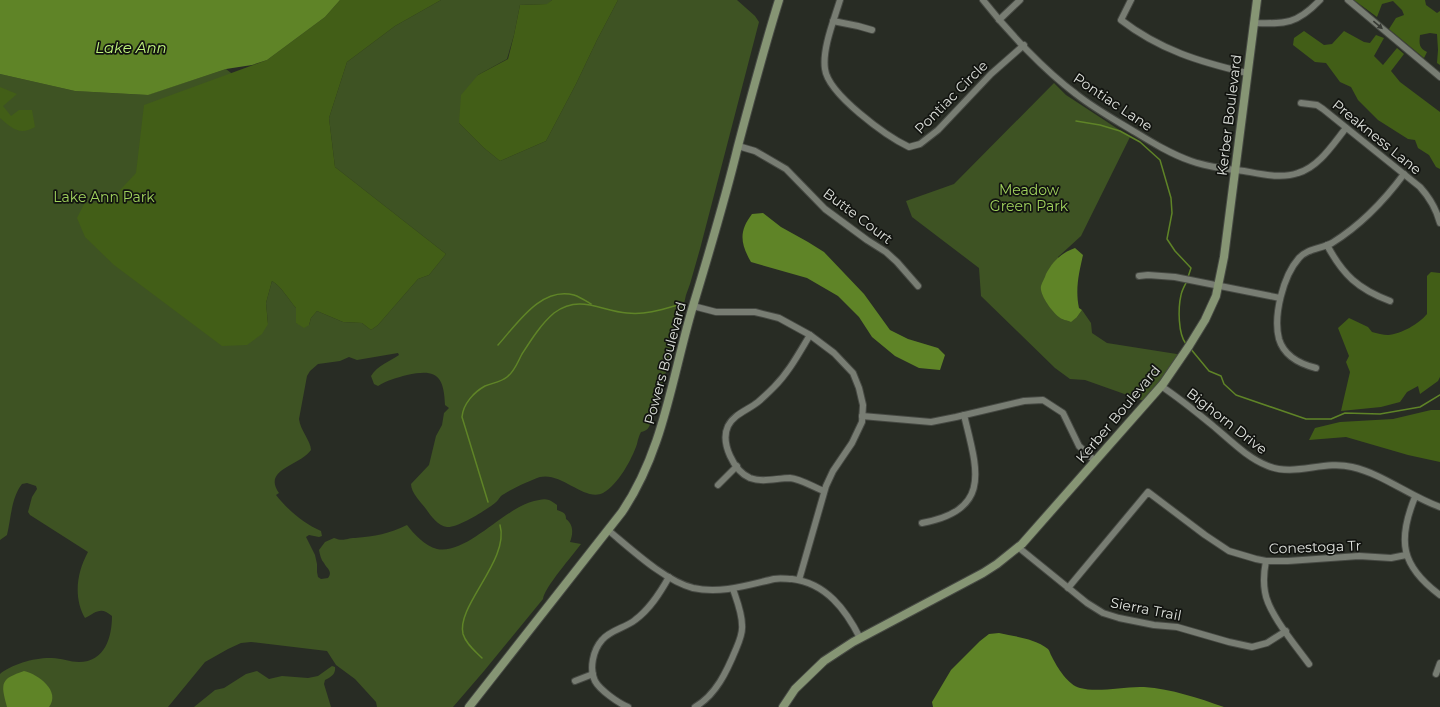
<svg xmlns="http://www.w3.org/2000/svg" width="1440" height="707" viewBox="0 0 1440 707" font-family="Montserrat,sans-serif">
	<style>
		.green { fill: #3e5323 }
		.forest { fill: #425e17 }
		.water { fill: #5f8427 }
		.lines { fill: none; stroke-linecap: round; stroke-linejoin: round }
		.stream { stroke: #5f8427; stroke-width: 1.5 }
		.street-casing { stroke: #464943; stroke-width: 8 }
		.secondary-casing { stroke: #464943; stroke-width: 10 }
		.street { stroke: #787d73; stroke-width: 6 }
		.secondary { stroke: #869574; stroke-width: 8 }
		.oneway { fill: #363933 }
		.labels { text-anchor: middle; dominant-baseline: central; stroke-width: 3.5; stroke-linejoin: round; paint-order: stroke }
		.street-label { font-size: 14px; fill: #dee1dc; stroke: #121410 }
		.park-label { font-size: 14px; fill: #a1d35d; stroke: #121410 }
		.water-label { font-size: 15px; font-style: italic; fill: #bff37d; stroke: #121410 }
	</style>
	<rect width="100%" height="100%" fill="#282c24"/>
	<!-- green -->
	<g class="green">
		<path d="M441 0H552L548 4 520 5 514 35 507 59 478 75 459 123 484 148 500 161 546 141 576 84 597 40 618 0H737L755 16 759 22 700 249 690 284 686 295 677 335 651 422C649 428 647 431 641 432 639 436 638 439 637 444 632 459 618 485 603 493 585 502 562 472 540 477 531 480 509 490 501 496 499 498 498 501 495 503 486 510 458 528 447 527 438 526 431 516 426 509 421 502 411 493 411 484L429 465 436 436 442 425 444 413 449 408 445 405C444 374 435 369 407 375 396 378 387 380 378 386L374 384 371 376C377 366 390 361 399 355L398 353 357 360 349 357 340 361 318 364 310 371 307 376 299 419C300 430 311 441 311 450 300 466 262 469 279 493L276 495C288 510 303 523 321 531L322 536 319 537 309 535 306 537 315 555 317 564V572L318 577 321 579 328 578C333 571 327 569 324 563 321 560 320 555 319 550L325 542 334 538C344 542 346 538 355 538 375 536 389 534 407 525 414 534 425 546 437 549 467 555 504 508 534 501 539 500 544 498 549 500 552 501 554 503 557 505V510C563 512 566 513 566 519 574 525 573 534 570 542L581 544C573 555 544 588 543 599L484 671 453 707H377L376 702 355 679 336 665 327 651 251 642 241 643 228 649 205 662 168 707H0V674C11 664 37 657 52 658 61 658 70 662 79 662 105 662 112 637 112 616 101 606 96 612 85 618 73 597 77 572 88 552L30 515 28 512 32 497 37 489 36 486 27 483 22 484C11 498 11 519 7 535L0 540V74L75 91 147 95 226 69 296 124 187 260 268 324 266 303 272 281C282 287 288 299 296 308V323L309 325 311 318 317 311 343 322 362 323 371 330 378 325 418 279 429 275 446 254 335 167 329 118 347 62 395 26Z"/>
		<path d="M1054 83 1066 95 1130 137 1081 236 1058 257 1077 317 1082 310 1091 323 1092 333 1107 343 1183 355 1147 402 1085 380 1070 379 1055 368 981 296 979 268 912 217 906 201 954 184Z"/>
		<path d="M332 666 335 667C336 674 331 677 325 680L324 684 331 707H194L215 690 224 688 246 674 257 671 269 679 282 676 308 678 318 676Z"/>
	</g>
	<!-- forest -->
	<g class="forest">
		<path d="M340 0H441L395 26 347 62 329 118 335 167 446 254 429 275 418 279 378 325 371 330 362 323 343 322 317 311 311 318 309 325 304 328 296 323V308C288 299 282 287 272 281L266 303 268 324 262 334 247 345 222 346 114 265 85 237 77 218 84 204 109 202 136 173 144 105 267 60 325 17Z"/>
		<path d="M552 0H618L597 40 576 84 546 141 500 161 484 148 459 123 461 95 478 75 508 59 514 35 520 5 547 4Z"/>
		<path d="M1354 0H1425L1426 5 1437 13 1440 11V65L1437 63 1438 50 1437 34 1430 33 1420 35C1419 44 1419 48 1427 52L1424 58 1389 29 1396 18 1404 15 1402 10 1393 1 1382 4 1377 17Z"/>
		<path d="M1304 31 1324 45 1332 44 1344 31 1364 42 1370 43 1376 35 1384 38 1374 56 1383 65 1397 48 1404 54 1391 71 1400 82 1440 112V169L1436 167 1429 155 1418 148 1415 140 1408 139 1378 120 1358 100 1351 87 1340 82 1326 63 1315 62 1293 45 1294 38Z"/>
		<path d="M0 87 17 94 3 106 11 116 19 110H32L35 127C19 136 12 128 0 118Z"/>
		<path d="M1431 272 1440 273V377L1438 381 1420 394 1418 386 1407 392 1400 402 1381 407 1341 411 1350 372 1346 362 1349 356 1338 328 1349 318 1368 327 1372 332C1377 333 1383 335 1388 335 1401 334 1419 324 1427 314V276Z"/>
		<path d="M1431 410H1440V462L1408 455 1346 437 1309 440 1315 428 1340 422 1393 419Z"/>
	</g>
	<!-- water -->
	<g class="water">
		<path d="M0 0H340L325 17 267 60 252 65 226 69 148 95 75 91 0 74Z"/>
		<path d="M763 213 781 227 808 242 824 252 864 294 890 330 908 339 938 348 945 355 940 370 919 368 895 356 872 337 859 317 838 296 807 278 751 262C740 243 739 231 752 214Z"/>
		<path d="M1075 248 1083 255C1079 273 1075 289 1079 308L1082 310 1077 317 1071 322C1067 320 1062 320 1059 317 1052 312 1039 294 1041 286 1042 282 1045 278 1046 274 1053 261 1061 253 1075 248Z"/>
		<path d="M999 633C1016 637 1034 638 1048 649 1050 651 1050 654 1052 657 1057 667 1068 685 1080 688 1099 693 1124 686 1144 687 1172 689 1198 698 1224 707H933L932 702 951 670 980 641 989 634Z"/>
		<path d="M24 671C38 674 61 691 49 707H7C0 682 1 679 24 671Z"/>
	</g>
	<g class="lines">
		<!-- stream -->
		<g class="stream">
			<path d="M1076 121 1100 125 1120 131 1140 142 1160 160 1171 198 1172 213 1167 239 1175 251 1191 268 1188 277"/>
			<path d="M1186 344C1178 334 1178 308 1181 295 1182 290 1185 285 1187 281"/>
			<path d="M498 345C517 324 541 286 574 295 580 297 586 301 591 304"/>
			<path d="M1190 348 1209 371 1221 376 1224 384 1236 395 1306 419H1331L1345 413 1380 414 1420 407 1440 395"/>
			<path d="M488 502 462 417C463 404 474 392 485 386 492 383 501 382 507 377 515 371 518 361 522 354 531 340 541 324 554 313 580 294 601 311 627 313 645 315 661 310 678 305"/>
			<path d="M482 658C475 651 466 644 463 634 456 606 510 560 500 525"/>
		</g>
		<!-- street casing -->
		<g class="street-casing">
			<g id="street">
				<path d="M840 0C834 20 822 49 825 69 828 94 886 136 909 147L920 144 938 130 991 74 1024 45"/>
				<path d="M983 0C1008 32 1044 70 1076 94 1095 109 1115 120 1135 132 1153 143 1171 154 1191 161 1208 167 1226 169 1244 171 1261 174 1281 179 1298 173 1319 167 1333 144 1346 128"/>
				<path d="M1131 0 1121 20C1160 50 1200 62 1247 73"/>
				<path d="M1348 0 1440 77"/>
				<path d="M999 20 1020 0"/>
				<path d="M833 21 858 26 872 30"/>
				<path d="M1254 23C1286 24 1297 24 1320 0"/>
				<path d="M1301 103 1317 105 1323 109 1420 187C1430 198 1436 208 1440 223"/>
				<path d="M738 146 755 151 786 169 825 209 867 240 886 252 897 262 918 286"/>
				<path d="M1327 245C1343 275 1358 289 1390 301"/>
				<path d="M1139 276 1148 275 1175 277 1280 298"/>
				<path d="M693 306 716 312H755L779 318 810 335 834 353 853 373 859 388 863 405 862 422 852 443 833 471 826 486 799 580"/>
				<path d="M810 335C799 353 789 372 774 387 769 392 764 397 758 402 748 410 734 414 728 426 720 443 734 471 750 478 763 483 777 478 790 478 801 479 813 487 824 491"/>
				<path d="M1316 368C1300 364 1284 356 1279 339 1273 316 1283 276 1299 258 1308 248 1321 249 1332 243 1361 225 1384 201 1404 174"/>
				<path d="M1161 386C1179 398 1195 411 1212 425 1229 439 1247 458 1268 466 1295 477 1323 460 1352 467 1383 474 1409 496 1440 507"/>
				<path d="M862 416 931 422 956 417 1024 401 1043 400 1063 413 1079 446 1095 461"/>
				<path d="M718 485 737 466"/>
				<path d="M1415 497C1397 541 1401 566 1440 595"/>
				<path d="M922 523C993 510 977 469 964 415"/>
				<path d="M608 530C631 549 665 581 693 588 721 594 748 585 774 579 780 578 787 579 792 579 826 583 846 610 860 638"/>
				<path d="M1018 547 1087 603 1103 613 1119 618 1154 625 1177 627 1229 642 1252 647 1267 643 1286 631"/>
				<path d="M1266 561C1264 571 1263 581 1265 592 1268 613 1296 646 1309 664"/>
				<path d="M1068 588 1148 492 1205 535 1229 551 1256 559 1266 561H1288L1359 556 1391 558 1406 555"/>
				<path d="M1436 674 1440 663"/>
				<path d="M575 681 593 674"/>
				<path d="M628 707C618 703 600 690 595 681 589 669 593 650 602 640 610 630 625 628 635 620 650 609 660 593 669 577"/>
				<path d="M695 707C716 695 727 671 736 649 739 642 743 633 742 625 742 613 737 601 733 589"/>
			</g>
		</g>
		<!-- secondary casing -->
		<g class="secondary-casing">
			<g id="secondary">
				<path d="M469 707 622 512C664 450 672 376 693 306 709 253 725 200 738 146 751 97 764 48 779 0"/>
				<path d="M783 707 795 689 824 661 853 642 983 573 997 564 1022 544 1163 384 1189 346 1205 320 1216 296 1224 257 1257 0"/>
			</g>
		</g>
		<!-- street -->
		<use href="#street" class="street"/>
		<!-- secondary -->
		<use href="#secondary" class="secondary"/>
	</g>
	<!-- one-way arrows -->
	<defs><path id="oneway-solid" d="M-6-.8H1V-3.2L6.5 0L1 3.2V.8H-6Z"/></defs>
	<use class="oneway" href="#oneway-solid" transform="translate(1378 25) rotate(40)"/>
	<g class="labels">
		<!-- street labels -->
		<g class="street-label">
			<text transform="translate(951 97) rotate(-45)">Pontiac Circle</text>
			<text transform="translate(1113 102) rotate(34)">Pontiac Lane</text>
			<text transform="translate(1229 115) rotate(-83)">Kerber Boulevard</text>
			<text transform="translate(1377 137) rotate(39)">Preakness Lane</text>
			<text transform="translate(858 216) rotate(37)">Butte Court</text>
			<text transform="translate(665 363) rotate(-75)">Powers Boulevard</text>
			<text transform="translate(1118 414) rotate(-50)">Kerber Boulevard</text>
			<text transform="translate(1227 421) rotate(38)">Bighorn Drive</text>
			<text transform="translate(1315 547) rotate(-2)">Conestoga Tr</text>
			<text transform="translate(1146 609) rotate(11)">Sierra Trail</text>
		</g>
		<!-- park labels -->
		<g class="park-label">
			<text x="1029" y="190">Meadow<tspan x="1029" dy="16">Green Park</tspan></text>
			<text x="104" y="197">Lake Ann Park</text>
		</g>
		<!-- water labels -->
		<g class="water-label">
			<text x="131" y="47">Lake Ann</text>
		</g>
	</g>
</svg>
